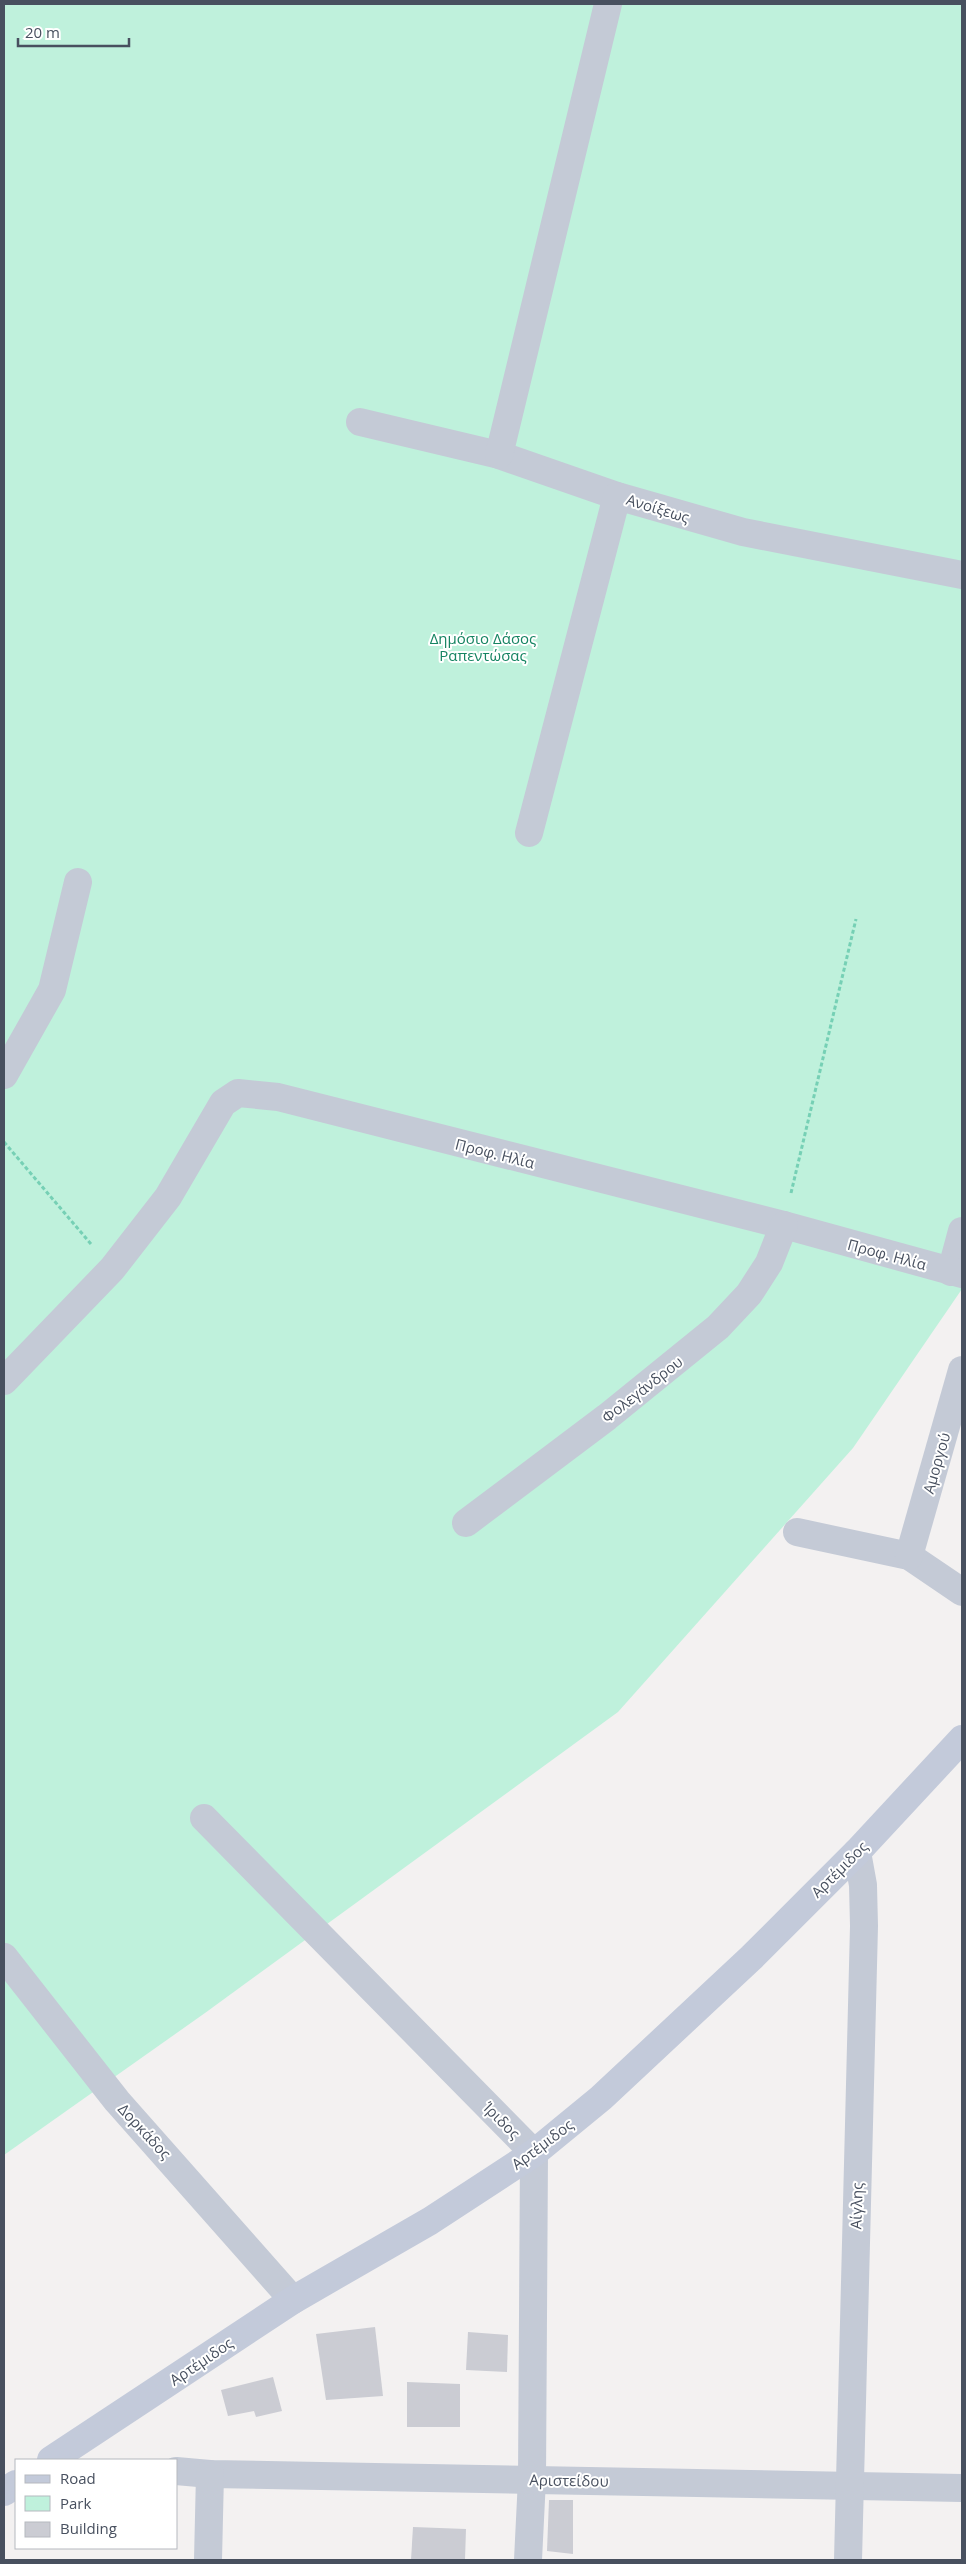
<svg xmlns="http://www.w3.org/2000/svg" width="966" height="2564" viewBox="0 0 966 2564" font-family="'Open Sans',sans-serif">
	<style>
		.green { fill: #bff1dc }
		.building { fill: #cbccd3 }
		.lines { fill: none; stroke-linecap: round; stroke-linejoin: round }
		.path { stroke: #76d0b5; stroke-width: 3; stroke-dasharray: 4 2.5; stroke-linecap: butt }
		.street { stroke: #c4cad6; stroke-width: 28 }
		.secondary { stroke: #c3cada; stroke-width: 28 }
		.labels { text-anchor: middle; dominant-baseline: central; stroke-width: 4; stroke-linejoin: round; paint-order: stroke }
		.street-label { font-size: 15px; fill: #48505f; stroke: #fff }
		.park-label { font-size: 15px; fill: #158462; stroke: #fff }
	</style>
	<rect width="100%" height="100%" fill="#f3f1f1"/>
	<!-- green -->
	<path class="green" d="M4 4H962V1289L853 1448 618 1712 205 2013 4 2155Z"/>
	<!-- building -->
	<g class="building">
		<path d="M375 2327 383 2396 326 2400 316 2334Z"/>
		<path d="M468 2332 508 2335 507 2372 466 2370Z"/>
		<path d="M273 2377 282 2411 256 2417 254 2411 228 2416 221 2390Z"/>
		<path d="M407 2382 460 2384V2427H407Z"/>
		<path d="M549 2500H573V2554L547 2551Z"/>
		<path d="M413 2527 466 2529 465 2560H411Z"/>
	</g>
	<g class="lines">
		<!-- path -->
		<g class="path">
			<path d="M4 1142 91 1244"/>
			<path d="M791 1193 856 919"/>
		</g>
		<!-- street -->
		<g class="street">
			<path d="M360 422 499 455 617 496 743 532 962 575"/>
			<path d="M499 455 608 4"/>
			<path d="M529 833 617 496"/>
			<path d="M4 1075 52 990 78 882"/>
			<path d="M951 1272 962 1231"/>
			<path d="M4 1381 112 1269 168 1197 223 1103 238 1093 278 1097 784 1225 962 1274"/>
			<path d="M466 1523 607 1417 718 1327 749 1294 769 1263 784 1225"/>
			<path d="M797 1532 909 1556 962 1592"/>
			<path d="M909 1556 962 1370"/>
			<path d="M204 1818 534 2153 532 2479 528 2560"/>
			<path d="M4 1957 117 2101 293 2300"/>
			<path d="M176 2471 210 2474 962 2488"/>
			<path d="M208 2560 210 2474"/>
			<path d="M848 2560 864 1926 863 1885 857 1852"/>
		</g>
		<!-- secondary -->
		<g class="secondary">
			<path d="M51 2460 293 2300 430 2221 534 2153 601 2098 752 1957 857 1852 962 1739"/>
			<path d="M4 2492 16 2484"/>
		</g>
	</g>
	<g class="labels">
		<!-- street labels -->
		<g class="street-label">
			<text transform="translate(658 508) rotate(17)">Ανοίξεως</text>
			<text transform="translate(495 1153) rotate(14)">Προφ. Ηλία</text>
			<text transform="translate(887 1254) rotate(15)">Προφ. Ηλία</text>
			<text transform="translate(642 1389) rotate(-38)">Φολεγάνδρου</text>
			<text transform="translate(936 1463) rotate(-74)">Αμοργού</text>
			<text transform="translate(839 1869) rotate(-45)">Αρτέμιδος</text>
			<text transform="translate(502 2120) rotate(45)">Ίριδος</text>
			<text transform="translate(145 2131) rotate(47)">Δορκάδος</text>
			<text transform="translate(542 2144) rotate(-37)">Αρτέμιδος</text>
			<text transform="translate(856 2206) rotate(-88)">Αίγλης</text>
			<text transform="translate(201 2361) rotate(-34)">Αρτέμιδος</text>
			<text transform="translate(569 2480) rotate(1)">Αριστείδου</text>
		</g>
		<!-- park labels -->
		<g class="park-label">
			<text x="483" y="638">Δημόσιο Δάσος<tspan x="483" dy="17">Ραπεντώσας</tspan></text>
		</g>
	</g>
	<!-- border -->
	<rect width="966" height="2564" fill="none" stroke="#48505f" stroke-width="10"/>
	<!-- legend -->
	<rect x="15" y="2459" width="162" height="90" fill="#ffffff" stroke="#b6b9bf"/>
	<rect x="25" y="2475" width="25" height="8" fill="#c3cada" stroke="#b6b9bf"/>
	<text x="60" y="2484" font-size="15" fill="#48505f">Road</text>
	<rect x="25" y="2496" width="25" height="15" fill="#bff1dc" stroke="#b6b9bf"/>
	<text x="60" y="2509" font-size="15" fill="#48505f">Park</text>
	<rect x="25" y="2522" width="25" height="15" fill="#cbccd3" stroke="#b6b9bf"/>
	<text x="60" y="2534" font-size="15" fill="#48505f">Building</text>
	<!-- scale -->
	<path d="M18 38v8h111v-8" fill="none" stroke="#48505f" stroke-width="2.5"/>
	<text x="25" y="38" font-size="15" fill="#48505f" stroke="#ffffff" stroke-width="4" paint-order="stroke">20 m</text>
</svg>
